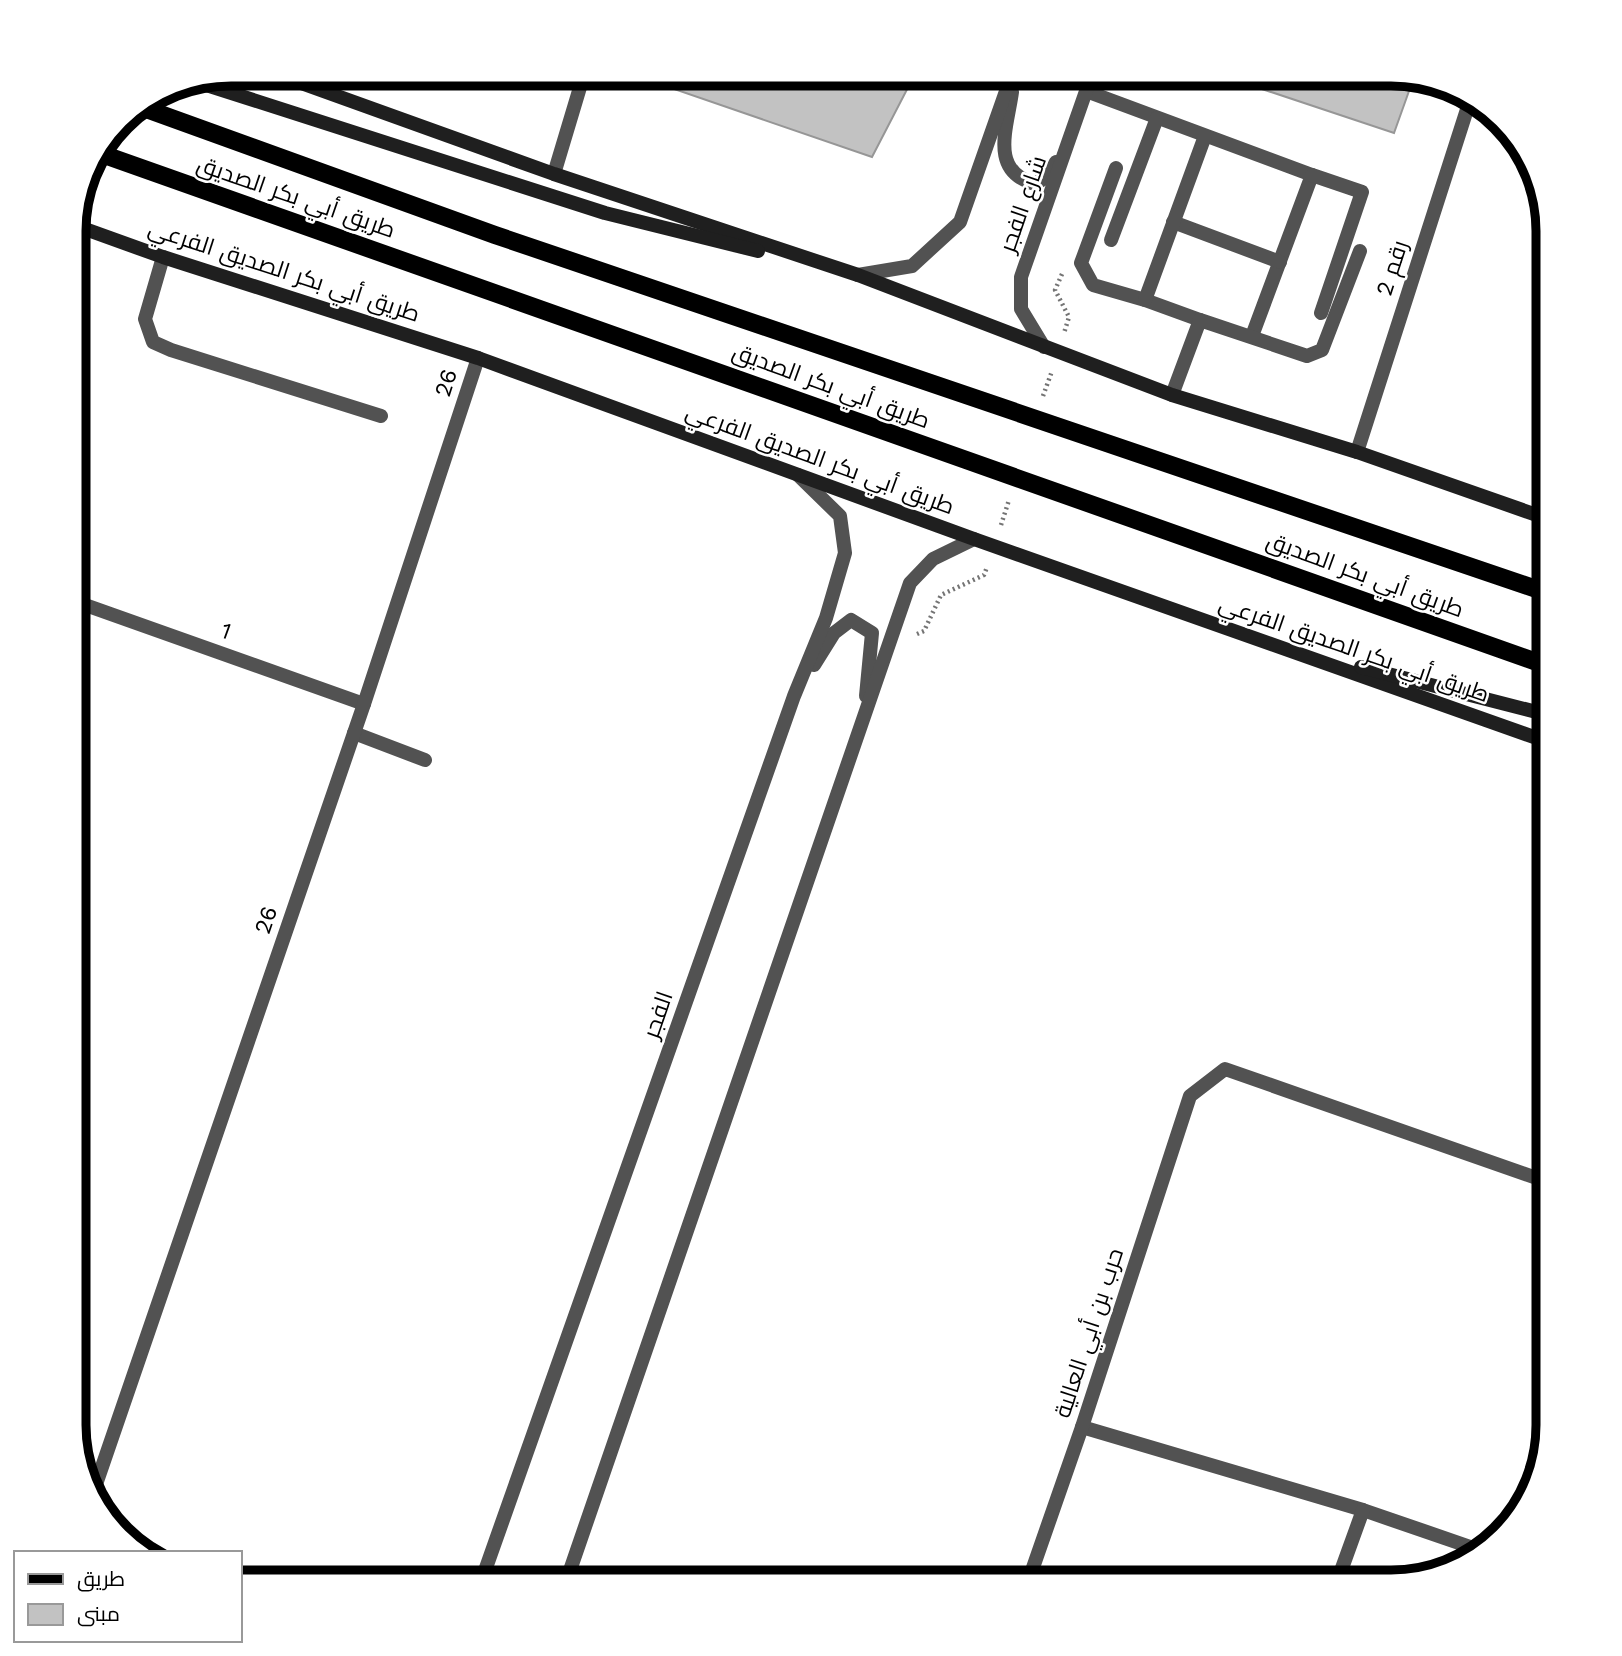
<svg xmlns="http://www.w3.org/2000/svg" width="1622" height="1656" viewBox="0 0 1622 1656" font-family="'Work Sans',Cairo,sans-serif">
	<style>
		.building { fill: #c2c2c2; stroke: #969696; stroke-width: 2 }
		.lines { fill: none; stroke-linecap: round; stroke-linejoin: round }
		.path { stroke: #747474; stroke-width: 4.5; stroke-dasharray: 2 3.5; stroke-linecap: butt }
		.service { stroke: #525252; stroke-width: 14 }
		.minor { stroke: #525252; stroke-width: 14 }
		.tertiary { stroke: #525252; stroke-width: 14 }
		.secondary { stroke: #1f1f1f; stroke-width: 14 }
		.primary { stroke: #000; stroke-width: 18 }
		.labels { text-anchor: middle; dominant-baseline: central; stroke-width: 5; stroke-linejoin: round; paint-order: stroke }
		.street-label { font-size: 23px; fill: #000; stroke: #fff }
		.rim { fill: none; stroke: #000; stroke-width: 9 }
	</style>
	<rect width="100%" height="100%" fill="#fff"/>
	<!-- building -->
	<g class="building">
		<path d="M640 74H915L872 157 639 77Z"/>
		<path d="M1217 74H1401L1414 77 1394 133Z"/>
	</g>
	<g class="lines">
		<!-- path -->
		<g class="path">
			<path d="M1062 274 1055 290 1069 317 1064 333"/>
			<path d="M1043 396 1052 371"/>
			<path d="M1001 525 1009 500"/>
			<path d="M917 634 924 631 941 595 984 575 987 567"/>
		</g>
		<!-- service -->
		<g class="service">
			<path d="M1086 91 1312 175 1252 336"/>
			<path d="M1116 168 1081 263 1093 285 1145 300 1200 320"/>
			<path d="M1312 175 1362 192 1321 313"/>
			<path d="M1173 222 1280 262"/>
			<path d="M1111 240 1157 118"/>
			<path d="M163 257 145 319 153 342 171 350 381 416"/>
			<path d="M1145 300 1205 136"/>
			<path d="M1172 395 1200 320 1307 356 1322 350 1360 251"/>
			<path d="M354 733 425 760"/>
		</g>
		<!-- minor -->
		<g class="minor">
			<path d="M554 174 584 74"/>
			<path d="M1357 452 1471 97"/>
			<path d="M74 601 364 704"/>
			<path d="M1082 1427 1363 1510 1482 1551"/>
			<path d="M92 1496 364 704 478 358"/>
			<path d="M1028 1582 1082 1427 1190 1096 1225 1069 1548 1182"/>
			<path d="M1337 1582 1363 1510"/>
		</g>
		<!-- tertiary -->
		<g class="tertiary">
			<path d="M1012 92C1007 129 989 171 1035 184L1048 176 1056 162"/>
			<path d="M858 275 912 266 960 222 1012 74"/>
			<path d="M1044 347 1021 309V277L1092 74"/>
			<path d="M814 665 834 633 851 620 872 633 866 696"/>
			<path d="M481 1582 794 696 826 618 845 553 840 516 798 475"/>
			<path d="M566 1582 910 583 933 559 974 539"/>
		</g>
		<!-- secondary -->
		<g class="secondary">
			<path d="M276 74 554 174 858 275 1172 395 1357 452 1548 519"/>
			<path d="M194 81 605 213 758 251"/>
			<path d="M74 225 163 257 478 358 974 539 1548 742"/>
			<path d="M1361 667 1548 715"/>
		</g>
		<!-- primary -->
		<g class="primary">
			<path d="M138 106 495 235 1548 593"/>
			<path d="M96 152 1548 666"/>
		</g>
	</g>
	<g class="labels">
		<!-- street labels -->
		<g class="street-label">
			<text transform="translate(296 197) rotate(19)">طريق أبي بكر الصديق</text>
			<text transform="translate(1023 204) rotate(-71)">شارع الفجر</text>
			<text transform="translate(1392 268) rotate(-72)">رقم 2</text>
			<text transform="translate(284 271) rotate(18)">طريق أبي بكر الصديق الفرعي</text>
			<text transform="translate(446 383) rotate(-72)">26</text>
			<text transform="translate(831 386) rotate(20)">طريق أبي بكر الصديق</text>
			<text transform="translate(820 459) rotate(20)">طريق أبي بكر الصديق الفرعي</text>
			<text transform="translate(1365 575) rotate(20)">طريق أبي بكر الصديق</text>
			<text transform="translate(226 631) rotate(20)">1</text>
			<text transform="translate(1354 649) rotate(19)">طريق أبي بكر الصديق الفرعي</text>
			<text transform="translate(266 920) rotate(-71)">26</text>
			<text transform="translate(658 1015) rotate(-71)">الفجر</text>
			<text transform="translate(1089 1333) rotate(-72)">حرب بن أبي العالية</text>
		</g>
	</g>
	<!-- crop -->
	<path d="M0 0H1622V1656H0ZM231 86H1391A145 145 0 0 1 1536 231V1425A145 145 0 0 1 1391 1570H231A145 145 0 0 1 86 1425V231A145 145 0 0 1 231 86Z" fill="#fff" fill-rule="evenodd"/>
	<path class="rim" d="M231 86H1391A145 145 0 0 1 1536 231V1425A145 145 0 0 1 1391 1570H231A145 145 0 0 1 86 1425V231A145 145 0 0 1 231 86Z"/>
	<!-- legend -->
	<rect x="14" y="1551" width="228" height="91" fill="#ffffff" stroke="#999999" stroke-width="2"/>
	<rect x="28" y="1574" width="35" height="10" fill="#000000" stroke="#999999" stroke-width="2"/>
	<text x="77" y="1586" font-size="21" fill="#000000">طريق</text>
	<rect x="28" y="1604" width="35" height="21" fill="#c2c2c2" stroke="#999999" stroke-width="2"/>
	<text x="77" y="1621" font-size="21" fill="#000000">مبنى</text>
</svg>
